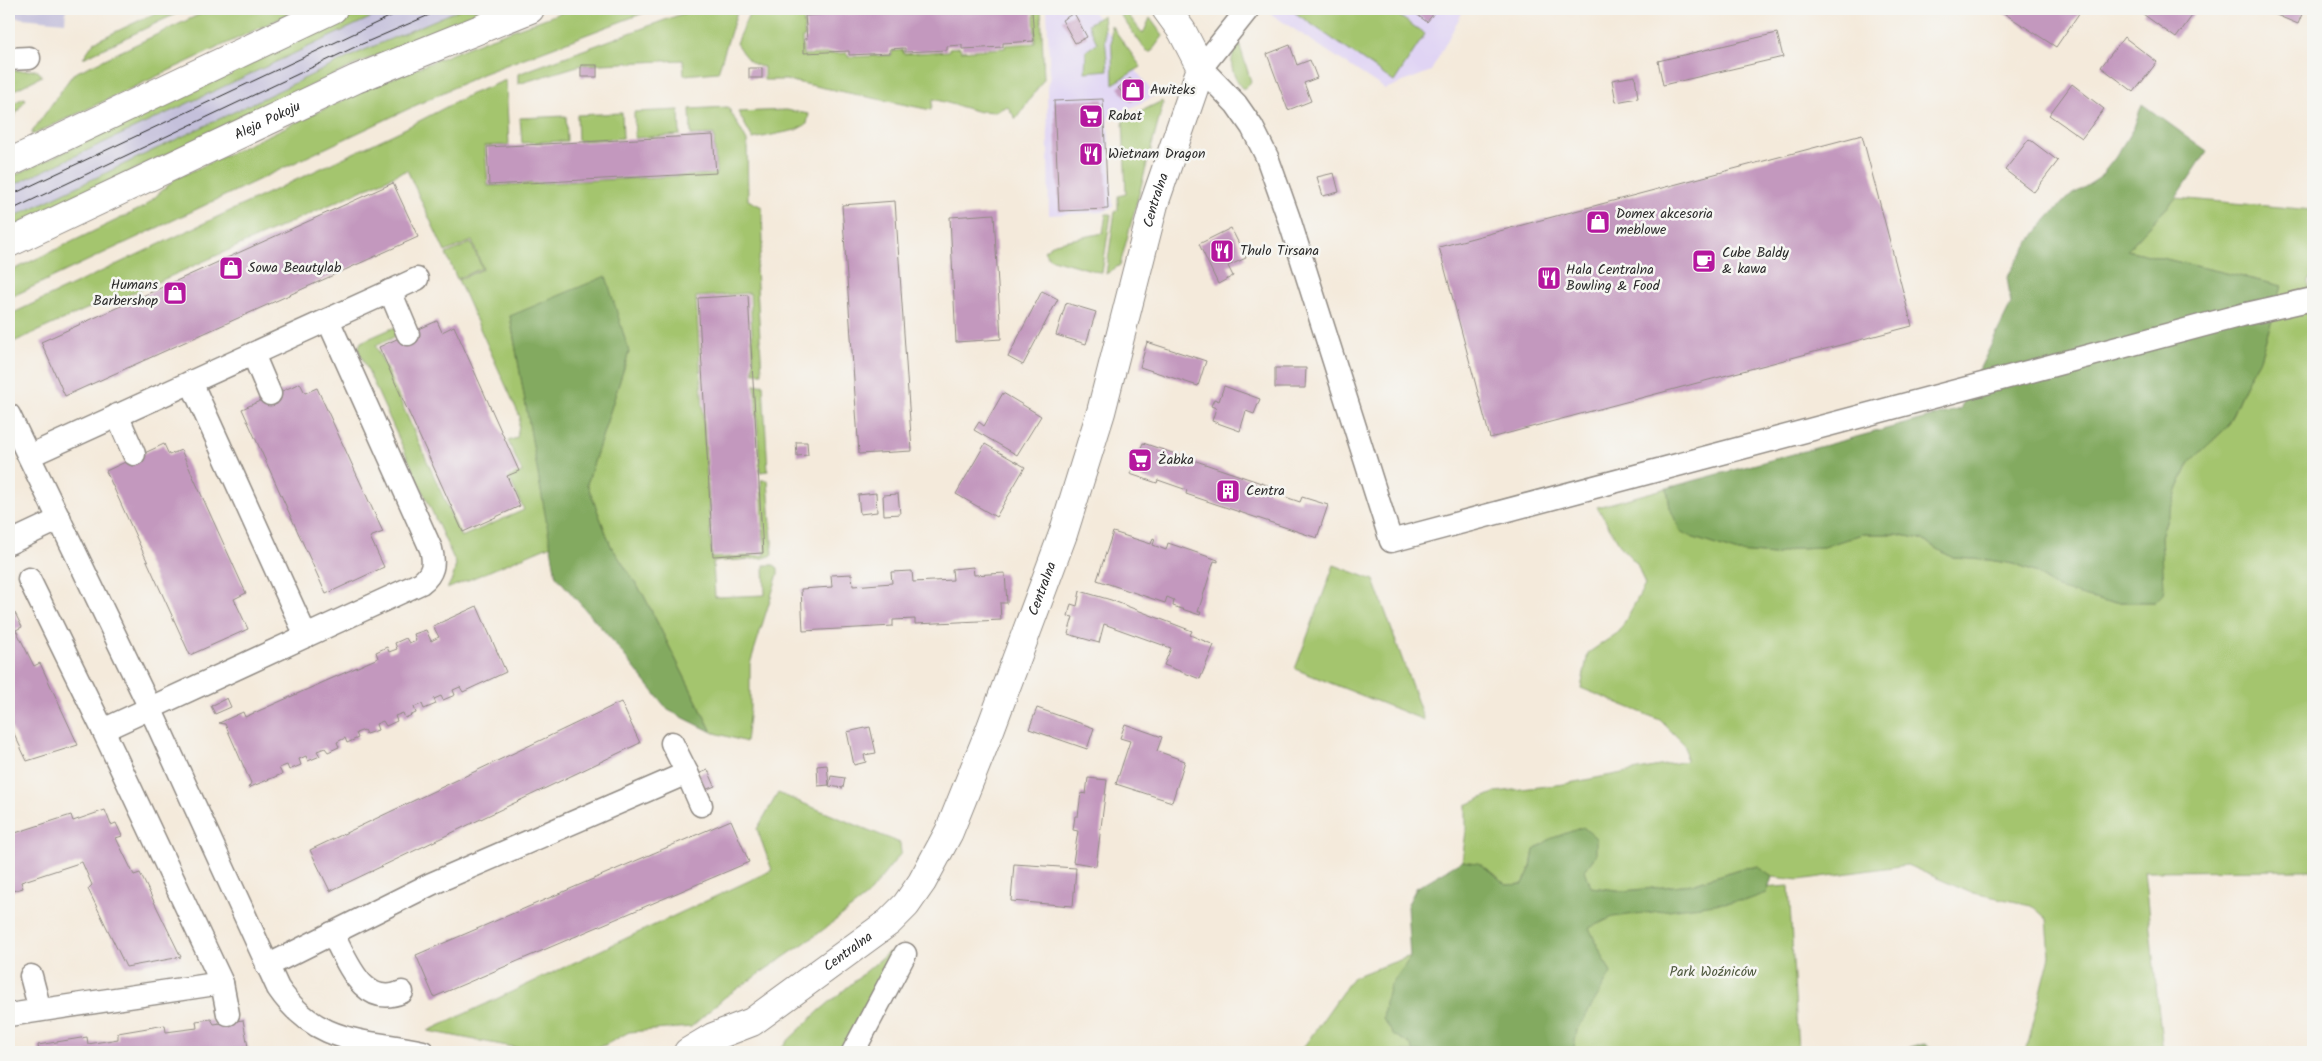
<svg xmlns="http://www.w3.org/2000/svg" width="2322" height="1061" viewBox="0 0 2322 1061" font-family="Kalam,sans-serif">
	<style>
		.built { fill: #e0d4f4 }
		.industrial { fill: #c4c0db }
		.green { fill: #a4c56e; stroke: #68784c }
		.forest { fill: #83aa61; stroke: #576a46 }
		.building { fill: #c398be }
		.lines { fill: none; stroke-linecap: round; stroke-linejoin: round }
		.minor-casing { stroke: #908a83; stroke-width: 25 }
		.tertiary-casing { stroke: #908a83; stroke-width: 30 }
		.secondary-casing { stroke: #908a83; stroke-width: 30 }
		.minor { stroke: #fff; stroke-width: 22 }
		.tertiary { stroke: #fff; stroke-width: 28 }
		.secondary { stroke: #fff; stroke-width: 28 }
		.tram { stroke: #2b2b2b; stroke-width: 1 }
		.labels { text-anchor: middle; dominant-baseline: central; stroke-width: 5; stroke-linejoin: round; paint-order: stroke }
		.poi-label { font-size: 14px; fill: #2b2b2b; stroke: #f6f6f2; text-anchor: start }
		.street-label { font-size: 14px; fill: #2b2b2b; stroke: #f6f6f2 }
		.park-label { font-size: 14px; fill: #4f593f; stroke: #f6f6f2 }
	</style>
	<rect width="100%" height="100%" fill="#f6f6f2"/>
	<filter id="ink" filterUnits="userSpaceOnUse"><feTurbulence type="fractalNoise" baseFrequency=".02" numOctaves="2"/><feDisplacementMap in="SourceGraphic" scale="10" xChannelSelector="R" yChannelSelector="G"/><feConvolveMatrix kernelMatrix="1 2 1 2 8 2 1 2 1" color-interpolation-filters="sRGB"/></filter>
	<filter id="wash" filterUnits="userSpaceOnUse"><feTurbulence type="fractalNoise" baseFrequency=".0096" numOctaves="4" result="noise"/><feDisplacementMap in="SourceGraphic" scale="20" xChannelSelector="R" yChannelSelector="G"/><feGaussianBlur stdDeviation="1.12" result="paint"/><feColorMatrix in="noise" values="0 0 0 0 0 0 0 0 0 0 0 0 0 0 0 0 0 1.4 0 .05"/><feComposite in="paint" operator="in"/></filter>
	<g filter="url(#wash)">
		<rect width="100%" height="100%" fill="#f4eadb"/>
		<!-- built -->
		<g class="built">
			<path d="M1047 9H1091L1155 96 1108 119 1113 207 1103 212 1049 215 1047 88 1050 80Z"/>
			<path d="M1275 9H1464L1431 71 1385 89 1271 14Z"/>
		</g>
		<!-- industrial -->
		<g class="industrial">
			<path d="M9 9H66L65 22 9 17Z"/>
			<path d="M389 9H461L358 53 9 219V187Z"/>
		</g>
		<!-- green -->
		<g class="green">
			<path d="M164 9H186L83 58 94 42Z"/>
			<path d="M211 9H300L32 135V132L73 74Z"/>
			<path d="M364 9H389L9 187V178Z"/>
			<path d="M461 9H492L361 62 9 229V219L358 53Z"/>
			<path d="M571 9H654L482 74 9 298V272L144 207 175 179 369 88 483 41Z"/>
			<path d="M695 9H738L718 72 684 75 683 60 581 65 518 84V74Z"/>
			<path d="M751 9H826V13L803 14 805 37 802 38 803 55 847 53 848 57 892 55V51L903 50 904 54 949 51V48L960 47 961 51 1005 48V45L1035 43 1034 9H1041L1044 79 1016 119 1007 106 995 112 981 111 980 112 933 99 931 110 786 80H764V67C750 66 743 54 736 43Z"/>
			<path d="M1116 9H1124L1143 34 1150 18 1163 36 1151 52H1147Z"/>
			<path d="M1296 9H1389L1425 34 1394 82 1294 12Z"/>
			<path d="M1103 15 1108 70 1085 72 1086 51 1097 43 1088 24Z"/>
			<path d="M1111 25 1141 67 1113 84Z"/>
			<path d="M1239 43 1251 82 1243 90C1231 74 1227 60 1239 43Z"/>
			<path d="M37 70 42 76 9 93V71Z"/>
			<path d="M506 80 509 145 485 146 488 186 716 174 714 134 691 135 690 109 728 107 747 141 748 200 762 207 763 243 756 269 762 373H754L750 293 696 297 712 558 765 555 761 480H768L773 555 764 558 713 562 715 597 765 595 764 565H774L778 568V574L750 664V708L746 742 712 732 644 596 611 546 587 484 629 352 510 316 551 545 447 589 453 577 456 564 358 349 361 342 395 327 398 335 376 346 461 537 524 510 509 477 522 472 508 441 517 438 520 417 458 280 483 269 472 241 445 252 407 170 111 303 109 299 9 344V315L400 131 471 94Z"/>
			<path d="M24 98 26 99 9 124V105Z"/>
			<path d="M1162 101 1163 104 1120 265 1106 274 1115 211 1118 210V196L1126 194 1123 120Z"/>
			<path d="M679 110 680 135 635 138 634 112Z"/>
			<path d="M786 110 809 114 807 124 796 130 753 139 738 112Z"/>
			<path d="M622 113 623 138 578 141 577 115Z"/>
			<path d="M566 116 567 141 522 143 520 118Z"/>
			<path d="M2176 198 2313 210V278L2309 279V311H2313V870L2144 871 2163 1052H2026L2050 956 2047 919 2031 905 1969 892 1907 865 1799 880 1772 877 1758 867 1742 868 1692 884 1625 891 1590 887 1585 870 1596 855 1534 850 1531 867 1523 884 1506 885C1491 870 1483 864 1462 861L1466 831V805L1496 792 1564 784 1686 761 1685 745 1660 720 1581 688 1588 653 1619 632 1645 585 1637 564 1622 548 1597 507 1667 488 1670 508 1691 537 1738 552 1774 555 1798 548 1823 547 1862 534H1897L1921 539 1953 558 1989 560 2013 564 2037 573 2046 581 2106 602H2155L2161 560V536L2178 488 2190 462 2227 427 2247 381 2260 359 2282 286 2127 250Z"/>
			<path d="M1106 214H1111L1102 273 1049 258 1044 251 1055 243 1103 233Z"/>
			<path d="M471 243 482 268 457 279 446 254Z"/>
			<path d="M763 384 768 471 760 472 755 385Z"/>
			<path d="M1334 565 1374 580 1424 720 1295 669Z"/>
			<path d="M778 793 900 843 901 853 866 897 815 936 725 997 691 1027 629 1032 605 1045 580 1052H539L428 1031 772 870 757 829Z"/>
			<path d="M1789 886 1798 1052H1300L1353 977 1554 904Z"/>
			<path d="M889 952H900L843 1052H776L818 1012Z"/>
		</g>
		<!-- forest -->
		<g class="forest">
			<path d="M2142 104 2207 151 2176 198 2127 250 2282 286 2260 359 2247 381 2226 428 2190 462 2178 488 2161 536 2164 586 2163 594 2155 602H2106L2057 589 2037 573 2013 564 1989 560 1953 558 1921 539 1897 534H1862L1823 547 1798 548 1774 555 1738 552 1691 537 1680 531 1670 508 1667 488 1960 409 2011 304 2007 277 2023 251 2046 220 2066 199 2099 178 2115 158 2134 127Z"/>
			<path d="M606 276 629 352 587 484 611 546 644 596 712 732 668 710 612 640 556 576 510 316Z"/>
			<path d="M1583 827 1596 838V855L1585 870 1591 887 1625 891 1692 884 1742 868 1758 867 1772 877 1767 893 1747 900 1613 917 1589 928 1611 973 1577 1031 1573 1052H1414L1410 1044 1394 1035 1383 1019 1385 1003 1390 986 1410 958 1407 906 1416 888 1462 861 1478 863 1492 872 1506 885 1523 884 1531 867 1534 850 1550 839Z"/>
			<path d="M1924 1044 1942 1052H1900L1902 1050Z"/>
		</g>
		<g id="blocks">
			<!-- building -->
			<g class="building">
				<path d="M837 9 838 14 884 12V9H895V11L1032 9 1034 41 1003 43V47L962 49V45L947 46V50L905 52V48L890 49V53L849 55V51L804 53V39H807L805 16 829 14 828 10Z"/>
				<path d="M1409 9H1437L1427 22Z"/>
				<path d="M2004 9H2082L2056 47 2002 12Z"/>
				<path d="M2147 9H2197L2176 38 2143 14Z"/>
				<path d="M2262 9H2304L2298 24Z"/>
				<path d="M1074 13 1087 37 1075 43 1062 20Z"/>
				<path d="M1777 33 1783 57 1663 85 1658 61Z"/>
				<path d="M2124 37 2157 62 2134 92 2101 67Z"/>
				<path d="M1290 45 1297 65 1310 60 1317 78 1304 83 1311 101 1288 110 1267 54Z"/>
				<rect x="581" y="65" width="16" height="12"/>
				<rect x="749" y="68" width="13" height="10"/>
				<path d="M1635 76 1638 98 1616 102 1612 80Z"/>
				<path d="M1130 78 1143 92 1131 102 1118 88Z"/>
				<path d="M2072 84 2104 109 2082 138 2049 115Z"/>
				<path d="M1103 99 1108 209 1059 211 1054 101Z"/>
				<path d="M713 135 716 173 489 185 487 147Z"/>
				<path d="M1862 135 1912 326 1490 438 1439 247Z"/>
				<path d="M2029 139 2058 161 2034 192 2005 170Z"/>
				<path d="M1334 173 1339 192 1323 196 1317 177Z"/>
				<path d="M393 183 418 237 65 396 41 342Z"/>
				<path d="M895 201 912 451 859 454 842 205Z"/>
				<path d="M994 214 1001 339 956 342 950 217Z"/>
				<path d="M1231 228 1246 258 1228 266 1233 276 1218 284 1199 244Z"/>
				<path d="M1042 291 1058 299 1023 365 1008 357Z"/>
				<path d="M748 295 763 553 713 556 698 298Z"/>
				<path d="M1066 303 1096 312 1086 344 1056 335Z"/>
				<path d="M437 321 442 332 454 326 519 471 507 476 520 506 463 532 379 347Z"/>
				<path d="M1147 342 1206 361 1198 386 1140 367Z"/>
				<path d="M1275 368H1306L1305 388H1275Z"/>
				<path d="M300 383 305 393 317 388 383 532 370 537 384 567 326 594 242 409Z"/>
				<path d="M1224 386 1260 399 1254 414 1246 411 1240 431 1212 421 1216 408 1211 406 1214 399 1219 401Z"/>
				<path d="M1003 393 1041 416 1017 455 974 430 979 422 984 426Z"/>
				<path d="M796 442H807L808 455 797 456Z"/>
				<path d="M1143 443 1270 486 1268 491 1300 502 1302 497 1328 505 1317 538 1186 494 1187 490 1158 480 1157 483 1130 474Z"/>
				<path d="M164 444 169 455 181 450 246 593 234 599 248 629 190 655 106 471Z"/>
				<path d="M985 444 1025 467 996 517 956 494Z"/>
				<path d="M876 493 877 512 860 514 858 495Z"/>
				<path d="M898 494 900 514 884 515 883 495Z"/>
				<path d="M1113 532 1151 544 1153 538 1155 539 1153 545 1166 550 1168 543 1218 560V562L1214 561 1198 612H1201L1200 615 1173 606 1174 600 1167 597 1165 603 1097 580Z"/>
				<path d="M973 567 974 575 1005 573 1007 603H1000L1001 620 915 624V619L893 620V626L803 631 801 589 832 587 831 575 852 574 853 586 892 583 891 572 912 571 913 582 953 580 952 569Z"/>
				<path d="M1080 591 1111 600 1192 631 1190 635 1214 645 1200 679 1164 665 1171 648 1104 624 1099 643 1068 634 1073 617 1068 616 1071 604 1077 606Z"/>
				<path d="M477 606 506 672 463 692 460 687 453 690 455 695 443 700 441 696 434 699 436 704 424 709 422 704 414 707 416 713 405 718 403 713 395 716 397 721 386 726 383 721 376 724 378 730 366 734 364 730 356 733 358 738 347 743 345 738 337 742 339 747 328 752 325 748 317 751 320 756 308 761 306 756 299 759 301 765 289 770 287 765 279 768 282 774 248 788 251 783 225 724 219 723 243 712 245 717 378 658 376 652 387 647 389 652 397 649 395 643 406 638 409 643 416 640 414 634 426 630 431 641 439 637 433 626Z"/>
				<path d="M15 613 22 627 16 630 34 666 40 663 78 745 27 761 9 723V616Z"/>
				<path d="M227 698 231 707 215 714 211 706Z"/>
				<path d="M621 702 640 743 330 891 310 850Z"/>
				<path d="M1037 708 1094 728 1087 749 1029 729Z"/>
				<path d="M1125 724 1162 737 1157 751 1185 761 1172 802 1116 784 1130 741 1120 738Z"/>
				<path d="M870 727 876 753 864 755 866 762 854 765 847 732Z"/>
				<path d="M827 765 829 785 818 786 817 766Z"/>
				<path d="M708 770 715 786 705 790 698 774Z"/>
				<path d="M831 776 845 778 843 788 829 786Z"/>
				<path d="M1088 778 1107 780 1096 866 1073 862 1078 831 1073 830 1075 816H1078L1081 793 1086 794Z"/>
				<path d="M105 810 111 825 116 823 122 836 116 838 134 875 140 873 181 957 126 967 88 889 92 885 82 862 21 882 23 888 9 892V835L71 815 73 821Z"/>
				<path d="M731 820 749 862 434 997 416 955Z"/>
				<path d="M1014 864 1076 868 1073 906 1011 901Z"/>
				<path d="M211 1019 214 1024 243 1020 249 1052H39L38 1045 87 1037 88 1044 118 1039V1033L165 1025 166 1032 197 1028 196 1021Z"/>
			</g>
		</g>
	</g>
	<g filter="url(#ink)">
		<use href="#blocks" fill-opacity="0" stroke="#908a83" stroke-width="1"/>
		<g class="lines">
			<!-- minor casing -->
			<g class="minor-casing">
				<g id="minor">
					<path d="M1248 9 1201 68 1236 104 1252 127 1267 157 1289 219 1391 541 2242 315 2313 299"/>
					<path d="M9 59 29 58"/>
					<path d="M390 291 408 334"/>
					<path d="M253 354 270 394"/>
					<path d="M9 415 150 708 278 988C317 1045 362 1039 423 1052"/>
					<path d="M117 415 134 454"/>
					<path d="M29 456 417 279"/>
					<path d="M9 543 60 519"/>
					<path d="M29 579 103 730"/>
					<path d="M306 636 421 583C433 574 435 564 431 549L328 320"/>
					<path d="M687 773 701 805"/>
					<path d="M332 933C347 960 362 1009 402 992"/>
					<path d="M267 966 431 884 687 773 672 743"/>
					<path d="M31 976 40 1010"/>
					<path d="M222 983 228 1014"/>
					<path d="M9 1015 222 983 103 730 306 636 191 382"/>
					<path d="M853 1052 905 954"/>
				</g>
			</g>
			<!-- tertiary casing -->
			<g class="tertiary-casing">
				<g id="tertiary">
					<path id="s1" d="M688 1052 713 1037 752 1022 889 922 906 905 922 882 949 832 990 730 1063 534 1101 412 1154 204 1201 68 1182 31 1166 9"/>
				</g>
			</g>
			<!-- secondary casing -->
			<g class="secondary-casing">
				<g id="secondary">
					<path d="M9 163 333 9"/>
					<path id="s2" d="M9 243 356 79 530 9"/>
				</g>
			</g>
			<!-- minor -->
			<use href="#minor" class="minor"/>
			<!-- tertiary -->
			<use href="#tertiary" class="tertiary"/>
			<!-- secondary -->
			<use href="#secondary" class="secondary"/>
			<!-- tram -->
			<g class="tram">
				<path d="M9 196 406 9"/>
				<path d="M9 211 355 47 443 9"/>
			</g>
		</g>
	</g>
	<!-- icons -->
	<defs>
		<g id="shop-square" transform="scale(1.25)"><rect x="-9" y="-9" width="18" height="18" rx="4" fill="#b5179e" stroke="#f6f6f2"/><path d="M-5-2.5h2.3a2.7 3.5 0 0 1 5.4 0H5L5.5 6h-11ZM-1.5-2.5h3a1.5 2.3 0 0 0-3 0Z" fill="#fff"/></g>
		<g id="supermarket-square" transform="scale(1.25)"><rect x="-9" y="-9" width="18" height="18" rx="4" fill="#b5179e" stroke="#f6f6f2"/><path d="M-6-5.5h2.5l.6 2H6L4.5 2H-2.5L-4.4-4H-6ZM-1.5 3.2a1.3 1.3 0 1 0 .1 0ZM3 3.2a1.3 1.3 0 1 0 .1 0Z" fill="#fff"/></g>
		<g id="restaurant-square" transform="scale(1.25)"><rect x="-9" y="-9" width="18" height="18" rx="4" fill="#b5179e" stroke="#f6f6f2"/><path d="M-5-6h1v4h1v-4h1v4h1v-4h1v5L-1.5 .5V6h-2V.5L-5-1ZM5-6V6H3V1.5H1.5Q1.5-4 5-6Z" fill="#fff"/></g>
		<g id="cafe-square" transform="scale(1.25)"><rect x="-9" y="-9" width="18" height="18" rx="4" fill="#b5179e" stroke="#f6f6f2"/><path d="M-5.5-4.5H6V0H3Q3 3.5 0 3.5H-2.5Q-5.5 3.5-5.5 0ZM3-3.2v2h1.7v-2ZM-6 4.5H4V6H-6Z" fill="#fff"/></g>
		<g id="building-square" transform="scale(1.25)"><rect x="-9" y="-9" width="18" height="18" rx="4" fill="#b5179e" stroke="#f6f6f2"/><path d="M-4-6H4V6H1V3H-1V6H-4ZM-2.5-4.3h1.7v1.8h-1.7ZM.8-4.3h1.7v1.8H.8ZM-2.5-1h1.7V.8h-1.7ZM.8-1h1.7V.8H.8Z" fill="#fff"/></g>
	</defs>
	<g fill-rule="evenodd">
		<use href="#shop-square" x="1133" y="90"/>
		<use href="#supermarket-square" x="1091" y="116"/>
		<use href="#restaurant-square" x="1091" y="154"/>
		<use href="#shop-square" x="1598" y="222"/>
		<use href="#restaurant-square" x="1222" y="251"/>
		<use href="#cafe-square" x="1704" y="261"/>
		<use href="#shop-square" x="231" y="268"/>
		<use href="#restaurant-square" x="1549" y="278"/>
		<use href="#shop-square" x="175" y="293"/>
		<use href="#supermarket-square" x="1140" y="460"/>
		<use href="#building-square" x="1228" y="491"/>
	</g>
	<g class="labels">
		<!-- poi labels -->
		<g class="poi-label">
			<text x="1150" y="90">Awiteks</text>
			<text x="1108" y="116">Rabat</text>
			<text x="1108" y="154">Wietnam Dragon</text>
			<text x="1616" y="214">Domex akcesoria<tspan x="1616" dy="16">meblowe</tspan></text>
			<text x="1240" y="251">Thulo Tirsana</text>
			<text x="1722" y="253">Cube Baldy<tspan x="1722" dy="16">&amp; kawa</tspan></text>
			<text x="248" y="268">Sowa Beautylab</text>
			<text x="1566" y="270">Hala Centralna<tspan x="1566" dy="16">Bowling &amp; Food</tspan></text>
			<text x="158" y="285" text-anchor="end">Humans<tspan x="158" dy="16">Barbershop</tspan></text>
			<text x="1158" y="460">Żabka</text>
			<text x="1246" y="491">Centra</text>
		</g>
		<!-- street labels -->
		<g class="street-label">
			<text stroke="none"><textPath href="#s2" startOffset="286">Aleja Pokoju</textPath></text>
			<text stroke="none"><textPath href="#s1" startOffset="1015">Centralna</textPath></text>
			<text stroke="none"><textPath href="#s1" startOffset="610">Centralna</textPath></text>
			<text stroke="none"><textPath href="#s1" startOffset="190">Centralna</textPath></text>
		</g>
		<!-- park labels -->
		<g class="park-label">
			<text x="1713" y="972">Park Woźniców</text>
		</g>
	</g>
	<!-- margin -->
	<rect width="2322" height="1061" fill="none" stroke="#f6f6f2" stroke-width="30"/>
</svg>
